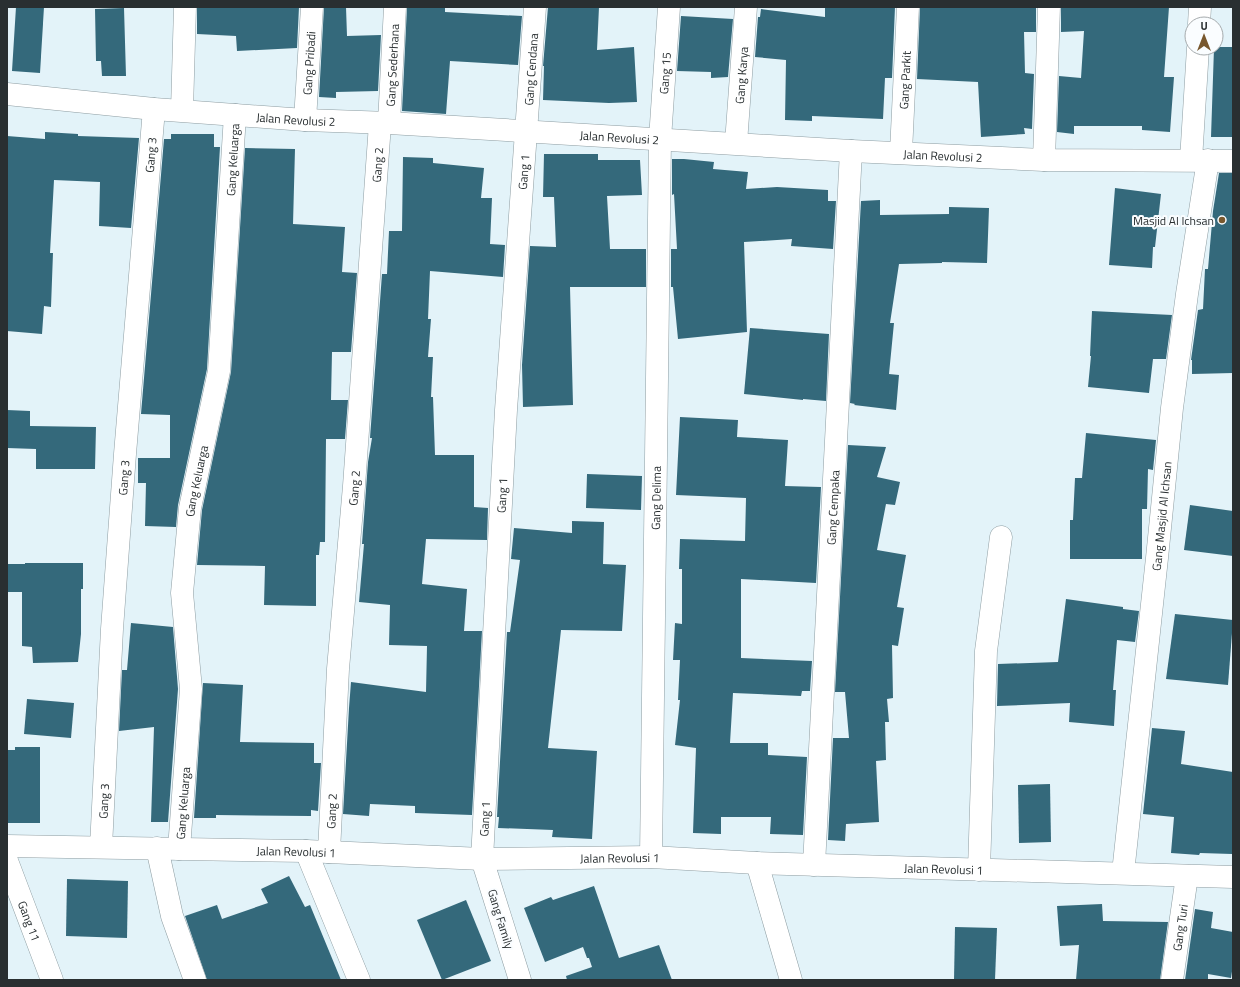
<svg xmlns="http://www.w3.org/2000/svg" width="1240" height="987" viewBox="0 0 1240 987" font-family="'Titillium Web',sans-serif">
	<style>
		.building { fill: #34697b }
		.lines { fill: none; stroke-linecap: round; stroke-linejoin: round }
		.street-casing { stroke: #8e9da2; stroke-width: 23 }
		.street { stroke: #fff; stroke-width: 22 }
		.poi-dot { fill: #78582e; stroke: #fafdff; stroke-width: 1.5 }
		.labels { text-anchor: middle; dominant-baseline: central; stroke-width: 4; stroke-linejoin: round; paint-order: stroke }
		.street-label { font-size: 12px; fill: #292f31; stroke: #fafdff }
		.poi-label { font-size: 12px; fill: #292f31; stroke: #fafdff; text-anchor: end }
	</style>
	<rect width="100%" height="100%" fill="#e3f3f9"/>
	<!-- building -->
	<g class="building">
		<path d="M16 7H44L40 73 12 71Z"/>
		<path d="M197 7H299L297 48 237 51 236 36 197 34Z"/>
		<path d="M324 7H346L347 36 381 35 378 91 336 92V98L319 97Z"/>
		<path d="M407 7H445V12L522 16 518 65 450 61 446 114 402 111Z"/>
		<path d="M548 7H599L597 50 634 47 637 102 609 103 543 100 544 66H543Z"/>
		<path d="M825 7H895L892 78H885L883 119 812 116V121L785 120 786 60 755 57 758 17H760L761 9 825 17Z"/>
		<path d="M920 7H1036V32H1024L1025 73 1034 74 1032 129 1024 128 1025 134 981 137 978 82 917 79Z"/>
		<path d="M1061 7H1169L1164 77H1174L1170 132 1142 130V126H1074V134L1057 132 1059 76 1081 78 1084 31 1061 32Z"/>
		<path d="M124 8 126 76H102L101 61H96L95 9Z"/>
		<path d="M681 16 733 19 728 77 711 78V72L677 71Z"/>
		<path d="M1216 47H1233V137H1211L1214 48H1216Z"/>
		<path d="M45 132 78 134V136L139 138 131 228 99 226 100 182 54 180 50 253H53L51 307 44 306 42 334 7 331V136L45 139Z"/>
		<path d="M171 134H214V147H220L207 369 178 505 176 527 145 526 146 483H138V458H170V415L141 414 164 139H171Z"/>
		<path d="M245 148 295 149 293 224 345 227 342 272 357 273 351 352H332L331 400H348L345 439H326L325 542H320L319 555H316V606L264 605 265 566 197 565 202 510 231 372Z"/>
		<path d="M544 154H598V160H640L642 195 607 196 610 249H646V287H570L573 405 523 407 522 365 530 246 556 247 554 197H543Z"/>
		<path d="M403 157 433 158V163L484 168 481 198H492L490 244 505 245 503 277 430 271 428 319H431L428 357H433L431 397H433L435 455H474V507L488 508 487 540 426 539 422 584 467 589 464 631H482L472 815 415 813V806L370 804 369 816 343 814 349 708 351 682 426 692 427 646 389 645 390 605 359 602 364 544H362L368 462 372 438H370L382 274H387L389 231H402Z"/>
		<path d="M672 159H684L714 162 713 169 748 172 746 189 777 187 828 190V201H836L833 249 791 246 792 239 744 242 747 332 678 339 673 287H671V249H677L674 194 672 195Z"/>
		<path d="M1219 173H1233V373L1192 374V360H1191L1198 310 1203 309 1205 269H1208L1213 211Z"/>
		<path d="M1115 188 1161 194 1155 247H1153L1152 268 1109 265Z"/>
		<path d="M880 200V215L949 214V207L989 208 987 263 942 262V263L899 264 890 323H894L889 374 899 375 896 410 854 405 855 404 850 403 861 201Z"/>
		<path d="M1092 311 1172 315 1166 359H1153L1149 393 1088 387 1091 356H1090Z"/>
		<path d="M750 328 829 334 826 401 803 399V400L744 394Z"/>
		<path d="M7 410 30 411V426L96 427 95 469H36V449L7 448Z"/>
		<path d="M680 417 738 420 737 437 788 440 785 486 821 487 816 583 741 579V658L812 661 810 691H802L801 696 733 693 730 743H768V755L807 757 803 835 770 834 771 817H721V834L693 833 696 748 675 745 680 700H678L680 660H673L675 623 682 624V569H679L680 539 745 541 746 498 676 495Z"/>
		<path d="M1086 433 1156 440 1153 470 1148 469 1147 509H1142V559H1070V520H1073L1075 478H1082Z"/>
		<path d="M848 445 886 447 877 477 900 482 895 505 886 504 877 550 906 555 897 607 904 608 898 646 892 645 893 698 887 699 889 722H885L886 760 876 761 879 822 846 824 845 841 828 840 833 738H849L845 692H835Z"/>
		<path d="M587 474 642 476 641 510 586 508Z"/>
		<path d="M1190 505 1233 511V556L1184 550Z"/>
		<path d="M572 521 604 522 603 564 626 565 622 631 561 630 548 748 597 751 592 839 552 837 553 830 498 828 499 817H497L507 632H510L520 560 511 559 514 528 572 533Z"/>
		<path d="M25 563H83V589H81V634L78 662 33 663 32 647 22 646V592H7V564H25Z"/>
		<path d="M1066 599 1123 607V609L1139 611 1135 642 1117 640 1113 690H1116L1114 726 1069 722 1070 703 997 706 998 664 1058 662Z"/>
		<path d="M1175 614 1233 620 1228 685 1166 679Z"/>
		<path d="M131 623 173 627 178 689 168 822H151L154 727 119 731 122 670H127Z"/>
		<path d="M203 683 243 685 240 742 314 743V763H321L318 811 311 810V816L216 815V818H194Z"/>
		<path d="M27 699 74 703 71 738 24 734Z"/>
		<path d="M1152 728 1185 731 1181 764 1233 772 1232 854 1200 853 1199 855 1171 853 1174 817 1143 814Z"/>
		<path d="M15 747H40V823H7V750H15Z"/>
		<path d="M1050 784 1051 842 1019 843 1018 785Z"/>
		<path d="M289 876 305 907 310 905 341 980H207L185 916 217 905 222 919 268 903 261 889Z"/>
		<path d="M67 879 128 881 127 938 66 936Z"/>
		<path d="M594 886 619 958 659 945 672 980H567L566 976 592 967 589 958H587L583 947 545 962 524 908 551 897 553 900Z"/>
		<path d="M466 900 491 961 442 980 417 920Z"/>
		<path d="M1102 904 1103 921 1168 922 1160 980H1076L1079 945 1060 946 1057 906Z"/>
		<path d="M1195 909 1213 912 1211 928 1233 932V965L1231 978 1208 974V980H1185Z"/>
		<path d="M955 927 997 928 995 980H954Z"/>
	</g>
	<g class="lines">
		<!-- street casing -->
		<g class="street-casing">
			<g id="street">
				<path d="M1199 24 1200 7"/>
				<path id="s1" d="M7 94 154 109 305 120 389 123 851 151 1044 160 1233 161"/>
				<path d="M182 110 185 7"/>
				<path id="s2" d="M305 120 312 7"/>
				<path id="s3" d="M389 123 395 7"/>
				<path id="s4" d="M736 143 746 7"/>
				<path id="s5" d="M901 152 908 7"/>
				<path d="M1044 160 1049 7"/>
				<path d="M1191 160 1198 48"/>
				<path id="s6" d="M7 846 306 851 482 859 651 857 757 863 1233 877"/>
				<path id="s7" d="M101 847 112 629 125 454 154 109"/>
				<path d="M157 848 172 916 195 980"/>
				<path id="s8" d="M179 849 191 689 182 593 190 508 219 371 235 115"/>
				<path d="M306 851 359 980"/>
				<path id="s9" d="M329 852 338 669 354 486 380 124"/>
				<path id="s10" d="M651 857 660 139 669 7"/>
				<path id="s11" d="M7 861 52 980"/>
				<path d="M757 863 791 980"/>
				<path id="s12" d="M814 865 851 151"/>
				<path d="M979 870 986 651 1001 537"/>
				<path id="s13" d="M1123 873 1157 558 1172 408 1187 294 1208 160"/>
				<path id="s14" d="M520 980 482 859 506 410 535 7"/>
				<path id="s15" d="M1172 980 1187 876"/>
			</g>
		</g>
		<!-- street -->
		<use href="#street" class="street"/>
	</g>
	<!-- markers -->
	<circle class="poi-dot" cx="1222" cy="220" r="4"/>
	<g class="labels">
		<!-- street labels -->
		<g class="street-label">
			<text stroke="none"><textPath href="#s2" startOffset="57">Gang Pribadi</textPath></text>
			<text stroke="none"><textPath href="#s3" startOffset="58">Gang Sederhana</textPath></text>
			<text stroke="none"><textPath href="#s14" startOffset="918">Gang Cendana</textPath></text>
			<text stroke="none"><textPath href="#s10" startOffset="784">Gang 15</textPath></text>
			<text stroke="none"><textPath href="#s4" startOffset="68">Gang Karya</textPath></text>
			<text stroke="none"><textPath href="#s5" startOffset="72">Gang Parkit</textPath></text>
			<text stroke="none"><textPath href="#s1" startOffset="290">Jalan Revolusi 2</textPath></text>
			<text stroke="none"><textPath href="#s1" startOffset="614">Jalan Revolusi 2</textPath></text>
			<text stroke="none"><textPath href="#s7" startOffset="694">Gang 3</textPath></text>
			<text stroke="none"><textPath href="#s1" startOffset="938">Jalan Revolusi 2</textPath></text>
			<text stroke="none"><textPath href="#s8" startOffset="694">Gang Keluarga</textPath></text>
			<text stroke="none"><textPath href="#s9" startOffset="689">Gang 2</textPath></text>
			<text stroke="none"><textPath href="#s14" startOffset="815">Gang 1</textPath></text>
			<text stroke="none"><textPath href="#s7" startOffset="370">Gang 3</textPath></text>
			<text stroke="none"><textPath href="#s8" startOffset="370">Gang Keluarga</textPath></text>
			<text stroke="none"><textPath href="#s9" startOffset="365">Gang 2</textPath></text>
			<text stroke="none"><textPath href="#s14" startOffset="491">Gang 1</textPath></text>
			<text stroke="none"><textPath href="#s10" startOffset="359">Gang Delima</textPath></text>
			<text stroke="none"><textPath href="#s12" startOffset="358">Gang Cempaka</textPath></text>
			<text stroke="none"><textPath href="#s13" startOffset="359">Gang Masjid Al Ichsan</textPath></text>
			<text stroke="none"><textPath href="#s7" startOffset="46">Gang 3</textPath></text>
			<text stroke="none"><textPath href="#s8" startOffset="46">Gang Keluarga</textPath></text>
			<text stroke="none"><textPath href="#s9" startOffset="41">Gang 2</textPath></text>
			<text stroke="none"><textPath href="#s14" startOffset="167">Gang 1</textPath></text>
			<text stroke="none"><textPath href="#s6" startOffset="289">Jalan Revolusi 1</textPath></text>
			<text stroke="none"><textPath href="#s6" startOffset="613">Jalan Revolusi 1</textPath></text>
			<text stroke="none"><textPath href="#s6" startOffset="937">Jalan Revolusi 1</textPath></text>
			<text transform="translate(501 919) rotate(73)">Gang Family</text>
			<text stroke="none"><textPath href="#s11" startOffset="64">Gang 11</textPath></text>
			<text stroke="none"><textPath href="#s15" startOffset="53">Gang Turi</textPath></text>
		</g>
		<!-- poi labels -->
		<g class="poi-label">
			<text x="1214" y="220">Masjid Al Ichsan</text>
		</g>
	</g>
	<!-- border -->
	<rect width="1240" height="987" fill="none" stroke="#292f31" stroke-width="16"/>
	<!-- north arrow -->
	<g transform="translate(1204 36)"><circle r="19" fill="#fafdff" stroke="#a6abad"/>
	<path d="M0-3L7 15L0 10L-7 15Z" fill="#78582e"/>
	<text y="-6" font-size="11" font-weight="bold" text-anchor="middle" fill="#292f31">U</text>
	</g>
</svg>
